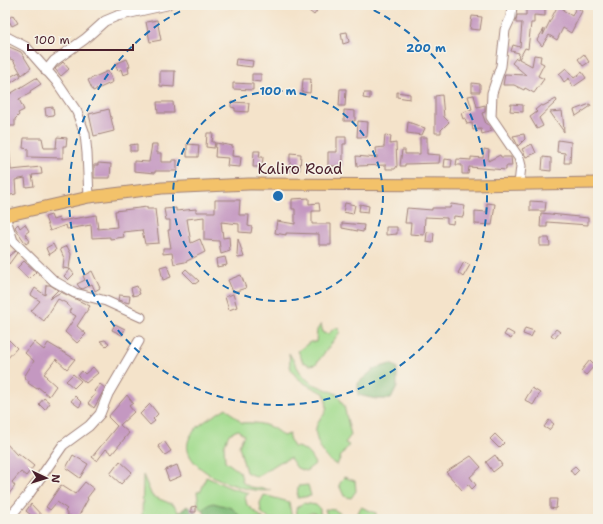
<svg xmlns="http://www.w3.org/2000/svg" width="603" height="524" viewBox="0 0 603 524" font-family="'Shantell Sans',sans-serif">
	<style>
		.green { fill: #a1db8d; stroke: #767d5c }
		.forest { fill: #80bb78; stroke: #656d52 }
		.building { fill: #c498c1 }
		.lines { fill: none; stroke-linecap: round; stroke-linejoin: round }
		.minor-casing { stroke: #9f817a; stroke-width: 11 }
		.major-casing { stroke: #9f817a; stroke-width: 13 }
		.minor { stroke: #fff; stroke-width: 9 }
		.major { stroke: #f3c26a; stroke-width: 11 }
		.ring { fill: none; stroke: #1f6fb2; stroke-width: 2; stroke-dasharray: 7 5 }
		.labels { text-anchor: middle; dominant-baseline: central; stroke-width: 3; stroke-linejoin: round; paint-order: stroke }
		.street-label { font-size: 15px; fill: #4a1f2b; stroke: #f7f3e8 }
		.centre { fill: #1f6fb2; stroke: #f7f3e8; stroke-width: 2 }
		.ring-label { font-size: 12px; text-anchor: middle; font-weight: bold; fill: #1f6fb2; stroke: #f7f3e8; stroke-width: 3; stroke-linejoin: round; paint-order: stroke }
	</style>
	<rect width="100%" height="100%" fill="#f7f3e8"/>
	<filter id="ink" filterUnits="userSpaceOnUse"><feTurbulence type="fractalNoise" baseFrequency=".025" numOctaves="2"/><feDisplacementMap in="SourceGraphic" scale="8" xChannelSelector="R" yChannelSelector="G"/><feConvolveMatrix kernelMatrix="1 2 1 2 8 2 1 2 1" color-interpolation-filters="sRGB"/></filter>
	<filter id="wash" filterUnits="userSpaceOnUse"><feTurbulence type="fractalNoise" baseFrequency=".012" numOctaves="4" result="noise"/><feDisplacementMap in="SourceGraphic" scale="16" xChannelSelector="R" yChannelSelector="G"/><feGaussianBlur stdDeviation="0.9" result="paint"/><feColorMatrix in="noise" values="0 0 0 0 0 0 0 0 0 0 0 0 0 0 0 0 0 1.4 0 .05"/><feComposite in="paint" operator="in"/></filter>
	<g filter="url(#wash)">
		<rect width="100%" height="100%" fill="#f4e3ca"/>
		<!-- green -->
		<g class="green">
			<path d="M321 324 323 333 328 334 335 328H338L340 332 316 364 310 365 303 362 298 351 310 342H316L317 330Z"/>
			<path d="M289 353 302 375 311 383 337 394 344 406 351 435 345 443 349 445 342 454 337 465C325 460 314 440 316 428 319 413 332 418 324 393 314 389 295 380 291 369 289 364 290 358 289 353Z"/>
			<path d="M226 408 242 423C258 422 271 424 283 436L290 434 289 438 294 447C305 447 310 454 315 464L306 471 297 468 290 458 280 462 256 477 246 472 239 446 244 435 238 430 229 434 224 446 225 461 240 472 243 483 250 487 271 490C247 496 164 466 194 431 200 423 217 414 226 408Z"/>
			<path d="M143 475 152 496 174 505 179 513 172 519H142Z"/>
			<path d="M206 477 231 488 249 493 245 497 247 505 264 519H243L232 508 208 505 203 510 199 508 197 492 201 491Z"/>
			<path d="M344 477 355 481 356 491 351 498 344 496 339 485Z"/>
			<path d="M308 485 311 496 297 498 298 486Z"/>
			<path d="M264 495 289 502 292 519H269L261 512 260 503Z"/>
			<path d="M303 503 316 505 320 509V513L323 519H313L316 517 315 513H311L305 516 309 519H298L296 508Z"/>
			<path d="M361 507 376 513V519H355Z"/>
			<path d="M325 509 335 510 349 519H328Z"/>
		</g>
		<!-- forest -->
		<g class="forest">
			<path d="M390 364 397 367V387L391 399H376L358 395V383L374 369Z"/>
			<path d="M213 503 232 508 243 519H207L203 510 208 505Z"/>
			<path d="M187 506 195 513 196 519H172Z"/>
		</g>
		<g id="blocks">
			<!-- building -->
			<g class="building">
				<path d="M313 5H321L314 15 309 11Z"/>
				<path d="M558 5 564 7 563 10 572 16 576 7 582 11 571 33 563 28 557 40 549 35 542 46 537 40 544 29 543 35Z"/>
				<path d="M526 6 545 8V16L534 15V23H531L528 49 525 48 519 59 532 66 534 55 541 56 540 62 544 64 538 76 544 79 534 93 525 88 524 90 514 85H503L505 74 526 75 512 63 516 58 518 59 519 53 511 51 513 45 520 47 522 23H516V20L517 15H526Z"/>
				<path d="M13 15 18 23 12 26 8 19Z"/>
				<path d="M472 16 482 17 480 30 470 29Z"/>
				<path d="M157 20 161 40 150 42 146 22Z"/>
				<path d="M347 32 349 42 343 44 341 33Z"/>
				<path d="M5 45 21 52 31 68 22 75 13 60 5 57Z"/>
				<path d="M584 54 589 62 583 66 578 59Z"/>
				<path d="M127 59 130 66 128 67 129 73 123 75 121 69 118 71 115 64Z"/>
				<path d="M236 59 253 61 252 67 235 65Z"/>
				<path d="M63 62 69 69 61 76 55 69Z"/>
				<path d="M566 68 574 78 582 72 586 78 573 87 569 78 564 82 559 74Z"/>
				<path d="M108 71 113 82 93 91 88 80Z"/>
				<path d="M160 71H175L174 87 160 86Z"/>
				<path d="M19 72 21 76 8 85 5 80Z"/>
				<path d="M252 74H261V82L252 81Z"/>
				<path d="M36 78 41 84 30 91 31 93 19 99 24 110 18 113 19 115 15 119V126H5V97Z"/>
				<path d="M303 79H311L310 93 302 92Z"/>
				<path d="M233 83 253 84V90L233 89Z"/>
				<path d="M472 83 480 84V92H472Z"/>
				<path d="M340 89H346L345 106H339Z"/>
				<path d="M397 92 410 94V99L397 97Z"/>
				<path d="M364 93H370V99L363 98Z"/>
				<path d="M442 95 444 117 449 122 441 130V133H435V96Z"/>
				<path d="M474 95 477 107 485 105V112L482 113 486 124H488L492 131 482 134 481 129 473 130 472 123 467 124 465 118 463 119 461 113 472 109 468 96Z"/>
				<path d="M556 99 557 101 539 118 543 126 537 129 530 117 537 112 535 110 541 105 543 106Z"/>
				<path d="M157 102H173L174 113H158Z"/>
				<path d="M231 102 249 103 248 112 235 111V108L231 107Z"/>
				<path d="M511 104 523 105V112L510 111Z"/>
				<path d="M590 104 591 106 576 116 574 110Z"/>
				<path d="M53 107 54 115 46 116 45 108Z"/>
				<path d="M109 109 114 131 94 136 89 114Z"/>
				<path d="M344 110 355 111V121H344Z"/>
				<path d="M562 111 563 118 564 132 550 112Z"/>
				<path d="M358 121 368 122 367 137H357Z"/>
				<path d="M408 122 425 128 422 135 407 133Z"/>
				<path d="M207 133H213L212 142H215L214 148 206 147Z"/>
				<path d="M524 134 525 139 518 146 513 136Z"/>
				<path d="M385 135 391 136 390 144 396 143 397 166 395 169H386V165L357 166 356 156 377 158 376 148 384 147Z"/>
				<path d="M57 137 67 138 66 146H63V158L28 157V149L23 148 24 138H42L44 148H56Z"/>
				<path d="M337 137H346V144H343V166H328V152H337Z"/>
				<path d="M420 137H427V154L440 155 439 163 405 164V166H400L402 150H405V154H420Z"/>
				<path d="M558 140 571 142 570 163H564L565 153 557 152Z"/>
				<path d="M216 143 233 146 232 156 241 157 240 167 227 166 228 158 215 157Z"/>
				<path d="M137 144V151H130V145Z"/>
				<path d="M152 144H157V153H161V162H172V160H177V171H155V173L134 171V161L149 162Z"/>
				<path d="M187 144 199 145 198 157H187Z"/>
				<path d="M532 144 536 153 526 157 522 149Z"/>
				<path d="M5 145H9L11 170 41 167 42 174 32 175 34 186 26 187 25 178 15 180 16 194 5 196Z"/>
				<path d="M484 149 489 150 488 161 500 155 501 157H511L512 166H506V170L469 167 468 174H462V165H456L457 159 471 160V157L483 158Z"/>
				<path d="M254 151H260L259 157H263L262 167H253Z"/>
				<path d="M290 153 301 154 300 170H290Z"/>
				<path d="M543 157 551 158V171L542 170Z"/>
				<path d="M445 159 452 160 451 167H444Z"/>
				<path d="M98 163 111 164 110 178H94V165H98Z"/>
				<path d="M309 198V204L319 203 320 211H312V224H331V245H319V234L286 233V235L275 233 277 221 295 224V209H292V199Z"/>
				<path d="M215 200H240L239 215H249L248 226 252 227 251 233 239 232V224L221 222 223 238 229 237 230 251 221 254 219 241 204 240V217L187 219 191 243 200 239 205 252 185 262 174 264 172 253 163 254V248H171L168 230H170V220H166L164 209 176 208V211L196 209V212H215Z"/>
				<path d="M530 201 546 202 545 211H530Z"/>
				<path d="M345 203 355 205 353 214 343 212Z"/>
				<path d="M487 203 495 204 492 225 475 224V211L487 212Z"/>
				<path d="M360 204 369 206 368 212 359 211Z"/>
				<path d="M451 204 465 206 463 217 454 216 453 224 447 223V218L425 217 424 235 410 234 411 223H405L407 208 432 210V208H450Z"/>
				<path d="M147 207V209H155L159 243 145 244 142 230 123 232 124 237 110 239V237L92 238 91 225 67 229 66 225 50 231 45 217 51 215 53 220 59 218 60 221 96 215 98 229 117 227 115 211Z"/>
				<path d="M541 213 588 218V225L547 222V227H540Z"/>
				<path d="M342 223 364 225 363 232 342 228Z"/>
				<path d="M18 224 20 228 25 224 29 231 25 234 30 241 26 244 16 229 15 227Z"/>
				<path d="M386 227H397V234L386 235Z"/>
				<path d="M427 232 434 233 433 243 426 242Z"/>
				<path d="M540 238H549L550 246H540Z"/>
				<path d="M238 239 244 257 238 258 237 255Z"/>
				<path d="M53 244 56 250 49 255 46 248Z"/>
				<path d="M67 246 71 254 69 269 63 268 64 258 60 249Z"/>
				<path d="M15 251 17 253 9 264 5 259Z"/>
				<path d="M225 257 227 265 217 267 216 259Z"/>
				<path d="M24 261 36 272 29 279 17 268Z"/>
				<path d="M464 262 470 265 463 277 458 273Z"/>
				<path d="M167 265 171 277 163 280 160 267Z"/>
				<path d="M70 269 74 274 68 280 64 276Z"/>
				<path d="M186 269 199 281 195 284 183 272Z"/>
				<path d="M92 271 100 288 95 291 92 284 83 289 80 288 77 284 85 280 83 276Z"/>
				<path d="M241 275 246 288 233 292 228 280Z"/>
				<path d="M46 285H50L58 290 49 299 61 292 90 306 77 326 86 334 77 343 65 332 76 316 69 312 71 308 67 305 68 304 58 299 44 321 31 311 40 301 31 295 35 288 45 295Z"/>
				<path d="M137 286 140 294 133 296 131 288Z"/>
				<path d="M233 294 237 307 229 310 225 297Z"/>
				<path d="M119 295 130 296 129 303 118 300Z"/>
				<path d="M115 324 125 329 122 335 112 330Z"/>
				<path d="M525 328 534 331 531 337 523 334Z"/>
				<path d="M556 329 560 332 555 338 551 335Z"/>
				<path d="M507 330 514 334 511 339 504 335Z"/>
				<path d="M9 340 17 348 5 361V345Z"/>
				<path d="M105 340 109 343 106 346 100 341Z"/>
				<path d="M34 342 44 350 48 343 75 359 67 369 56 359 44 374 47 376 46 377 56 386 49 396 38 387 37 389 28 383 29 381 24 377 34 361 25 353Z"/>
				<path d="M590 360 595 365 586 375 581 371Z"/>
				<path d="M93 367 98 373 86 383 78 376 82 371 85 374Z"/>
				<path d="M73 374 81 381 74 388 66 381Z"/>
				<path d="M100 384 105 388 94 408 88 403 96 393 94 391Z"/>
				<path d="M532 388 540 393 533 405 525 400Z"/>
				<path d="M127 395 133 403 129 406 134 412 120 425 129 433 112 454 106 449 97 461 92 457 117 426 108 417Z"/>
				<path d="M75 396 82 403 79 407 71 401Z"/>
				<path d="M44 398 50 403 45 410 39 404Z"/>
				<path d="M150 404 158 414 153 419 155 421 150 425 140 414Z"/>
				<path d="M549 420 554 424 549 430 544 427Z"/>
				<path d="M495 434 504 443 499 448 490 439Z"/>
				<path d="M164 441 171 451 165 455 158 446Z"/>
				<path d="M5 442 17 455 18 453 34 466 26 476 21 472 12 482 15 486 5 499V482L9 478 5 475Z"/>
				<path d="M73 455 88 464 80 478 66 468Z"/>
				<path d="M495 455 502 465 493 472 486 462Z"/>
				<path d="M471 456 481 467 470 477 476 485 472 489 468 484 462 490 446 472Z"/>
				<path d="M120 461 132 472 121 484 110 474Z"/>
				<path d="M177 465 181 476 169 481 165 470Z"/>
				<path d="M575 466 579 470 574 475 570 470Z"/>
				<path d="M85 482 94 489 87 498 88 499 77 519 68 515 65 511 67 509 57 502 50 510 46 507 61 485 75 494Z"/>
				<path d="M550 499H557L556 509 550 508Z"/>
				<path d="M31 504 45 519H36L26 511Z"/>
				<path d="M196 506V512H191V507Z"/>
			</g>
		</g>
	</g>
	<g filter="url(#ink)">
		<use href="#blocks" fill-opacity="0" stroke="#9f817a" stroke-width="1"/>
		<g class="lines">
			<!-- minor casing -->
			<g class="minor-casing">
				<g id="minor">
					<path d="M512 5 511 17 505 30 501 66 492 93 491 117 519 158 521 166 519 184"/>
					<path d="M5 36 26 47 56 81 77 112 85 134 87 153 89 197"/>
					<path d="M46 71 54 61 85 39 105 21 117 16 167 5"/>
					<path d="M5 216 13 241 54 281 75 293 106 301 141 317"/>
					<path d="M8 519 29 494 63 445 89 426 100 414 108 394 139 341"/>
				</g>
			</g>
			<!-- major casing -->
			<g class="major-casing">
				<path id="major" d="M5 216 89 197 162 188 249 184 472 185 598 183"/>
			</g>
			<!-- minor -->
			<use href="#minor" class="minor"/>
			<!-- major -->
			<use href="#major" class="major"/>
		</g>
	</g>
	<!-- distance rings -->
	<g class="ring">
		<circle cx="278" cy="196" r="105"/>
		<path d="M363 5A209 209 0 1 1 193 5"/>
	</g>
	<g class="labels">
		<!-- street labels -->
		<g class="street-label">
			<text x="300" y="169">Kaliro Road</text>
		</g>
	</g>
	<circle cx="278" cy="196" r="6" class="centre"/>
	<g class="ring-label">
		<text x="426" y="52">200 m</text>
		<text x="278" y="95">100 m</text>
	</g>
	<!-- margin -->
	<rect width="603" height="524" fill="none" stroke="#f7f3e8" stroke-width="20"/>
	<!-- north arrow -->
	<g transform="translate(46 478) rotate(94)" stroke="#f7f3e8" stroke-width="3" paint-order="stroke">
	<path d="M0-3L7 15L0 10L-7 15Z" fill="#4a1f2b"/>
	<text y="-6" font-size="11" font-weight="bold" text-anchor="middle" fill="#4a1f2b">N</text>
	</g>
	<!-- scale -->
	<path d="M28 44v6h105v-6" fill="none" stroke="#4a1f2b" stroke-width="2"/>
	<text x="34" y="44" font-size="12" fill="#4a1f2b" stroke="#f7f3e8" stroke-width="3" paint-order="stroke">100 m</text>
</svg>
